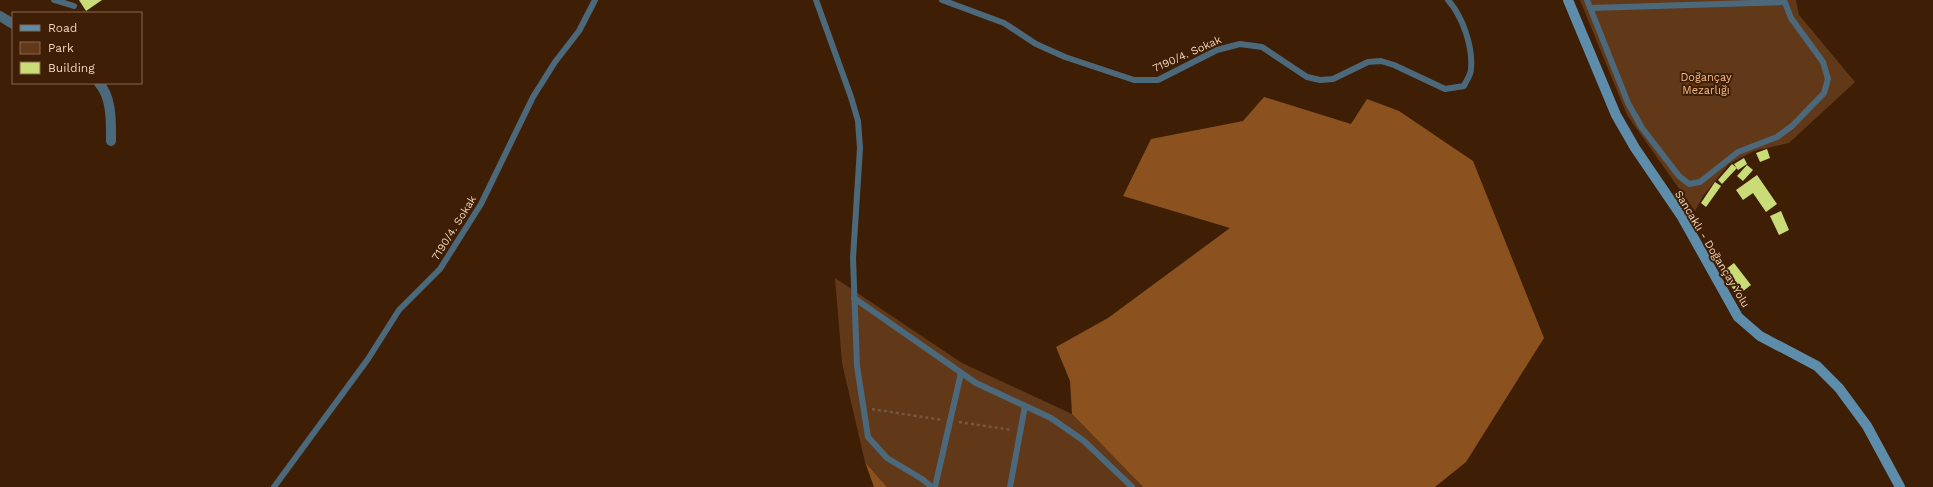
<svg xmlns="http://www.w3.org/2000/svg" width="1933" height="487" viewBox="0 0 1933 487" font-family="'Work Sans',sans-serif">
	<style>
		.green { fill: #613919 }
		.forest { fill: #8b511e }
		.building { fill: #cadc78 }
		.lines { fill: none; stroke-linecap: round; stroke-linejoin: round }
		.path { stroke: #77573e; stroke-width: 2.5; stroke-dasharray: 3 3; stroke-linecap: butt }
		.lane { stroke: #4c697c; stroke-width: 6 }
		.street { stroke: #4c697c; stroke-width: 10 }
		.secondary { stroke: #5d8dab; stroke-width: 10 }
		.labels { text-anchor: middle; dominant-baseline: central; stroke-width: 4; stroke-linejoin: round; paint-order: stroke }
		.street-label { font-size: 11px; fill: #f5d3bb; stroke: #3e1f05 }
		.park-label { font-size: 11px; fill: #f6b88a; stroke: #3e1f05 }
	</style>
	<rect width="100%" height="100%" fill="#3e1f05"/>
	<!-- green -->
	<g class="green">
		<path d="M1580 0H1796L1799 15 1855 82 1789 143 1754 151 1729 164 1703 196 1695 211 1627 115Z"/>
		<path d="M835 278 962 363 1072 414 1143 487H887L865 462 842 363Z"/>
	</g>
	<!-- forest -->
	<g class="forest">
		<path d="M1264 97 1351 124 1367 99 1399 111 1473 161 1544 338 1466 462 1435 487H1143L1072 414 1070 381 1056 347 1108 318 1230 228 1123 196 1151 139 1243 121Z"/>
		<path d="M865 462 887 487H874Z"/>
	</g>
	<!-- building -->
	<g class="building">
		<path d="M79 0H102L86 11Z"/>
		<path d="M1767 149 1770 158 1760 162 1756 153Z"/>
		<path d="M1744 158 1747 164 1738 170 1734 164Z"/>
		<path d="M1732 164 1737 168 1722 184 1718 180Z"/>
		<path d="M1747 165 1753 170 1743 181 1737 176Z"/>
		<path d="M1757 175 1777 204 1766 212 1753 193 1743 200 1736 190Z"/>
		<path d="M1715 182 1721 186 1706 207 1701 203Z"/>
		<path d="M1781 211 1789 230 1779 235 1770 216Z"/>
		<path d="M1734 263 1751 285 1738 295 1721 273Z"/>
	</g>
	<g class="lines">
		<!-- path -->
		<g class="path">
			<path d="M872 409 942 420"/>
			<path d="M959 422 1012 430"/>
		</g>
		<!-- lane -->
		<g class="lane">
			<path d="M54 0 74 6"/>
			<path d="M816 0 851 97 858 121 860 148 853 258 857 366 868 437 887 458 922 479 932 487"/>
			<path d="M942 0 1004 23 1036 44 1065 57 1134 80H1158L1217 50 1240 44 1262 47 1307 77 1320 80 1333 79 1368 62 1381 61 1394 65 1445 89 1464 86C1466 81 1471 75 1471 69 1473 47 1463 17 1448 0"/>
			<path d="M1587 0 1628 103 1642 128 1679 176 1689 184 1700 182 1738 152 1777 137 1792 126 1824 93 1828 79 1823 62 1791 18 1784 0"/>
			<path d="M1590 8 1784 2"/>
			<path d="M854 298 976 383 1051 418 1084 441 1132 487"/>
			<path d="M274 487 368 359 399 310 440 269 481 204 533 97 555 62 579 31 595 0"/>
			<path d="M935 487 961 373"/>
			<path d="M1010 487 1025 406"/>
		</g>
		<!-- street -->
		<g class="street">
			<path d="M0 16 13 24"/>
			<path d="M99 83C112 98 111 121 111 141"/>
		</g>
		<!-- secondary -->
		<path class="secondary" d="M1568 0 1616 115 1635 148 1682 217 1738 317 1760 336 1817 366 1839 388 1867 426 1900 487"/>
	</g>
	<g class="labels">
		<!-- street labels -->
		<g class="street-label">
			<text transform="translate(1187 54) rotate(-24)">7190/4. Sokak</text>
			<text transform="translate(454 228) rotate(-58)">7190/4. Sokak</text>
			<text transform="translate(1712 249) rotate(59)">Sancaklı - Doğançay Yolu</text>
		</g>
		<!-- park labels -->
		<g class="park-label">
			<text x="1706" y="77">Doğançay<tspan x="1706" dy="13">Mezarlığı</tspan></text>
		</g>
	</g>
	<!-- legend -->
	<rect x="12" y="12" width="130" height="72" fill="#3e1f05" stroke="#87674e"/>
	<rect x="20" y="25" width="20" height="6" fill="#5d8dab" stroke="#87674e"/>
	<text x="48" y="32" font-size="12" fill="#f5d3bb">Road</text>
	<rect x="20" y="42" width="20" height="12" fill="#613919" stroke="#87674e"/>
	<text x="48" y="52" font-size="12" fill="#f5d3bb">Park</text>
	<rect x="20" y="62" width="20" height="12" fill="#cadc78" stroke="#87674e"/>
	<text x="48" y="72" font-size="12" fill="#f5d3bb">Building</text>
</svg>
